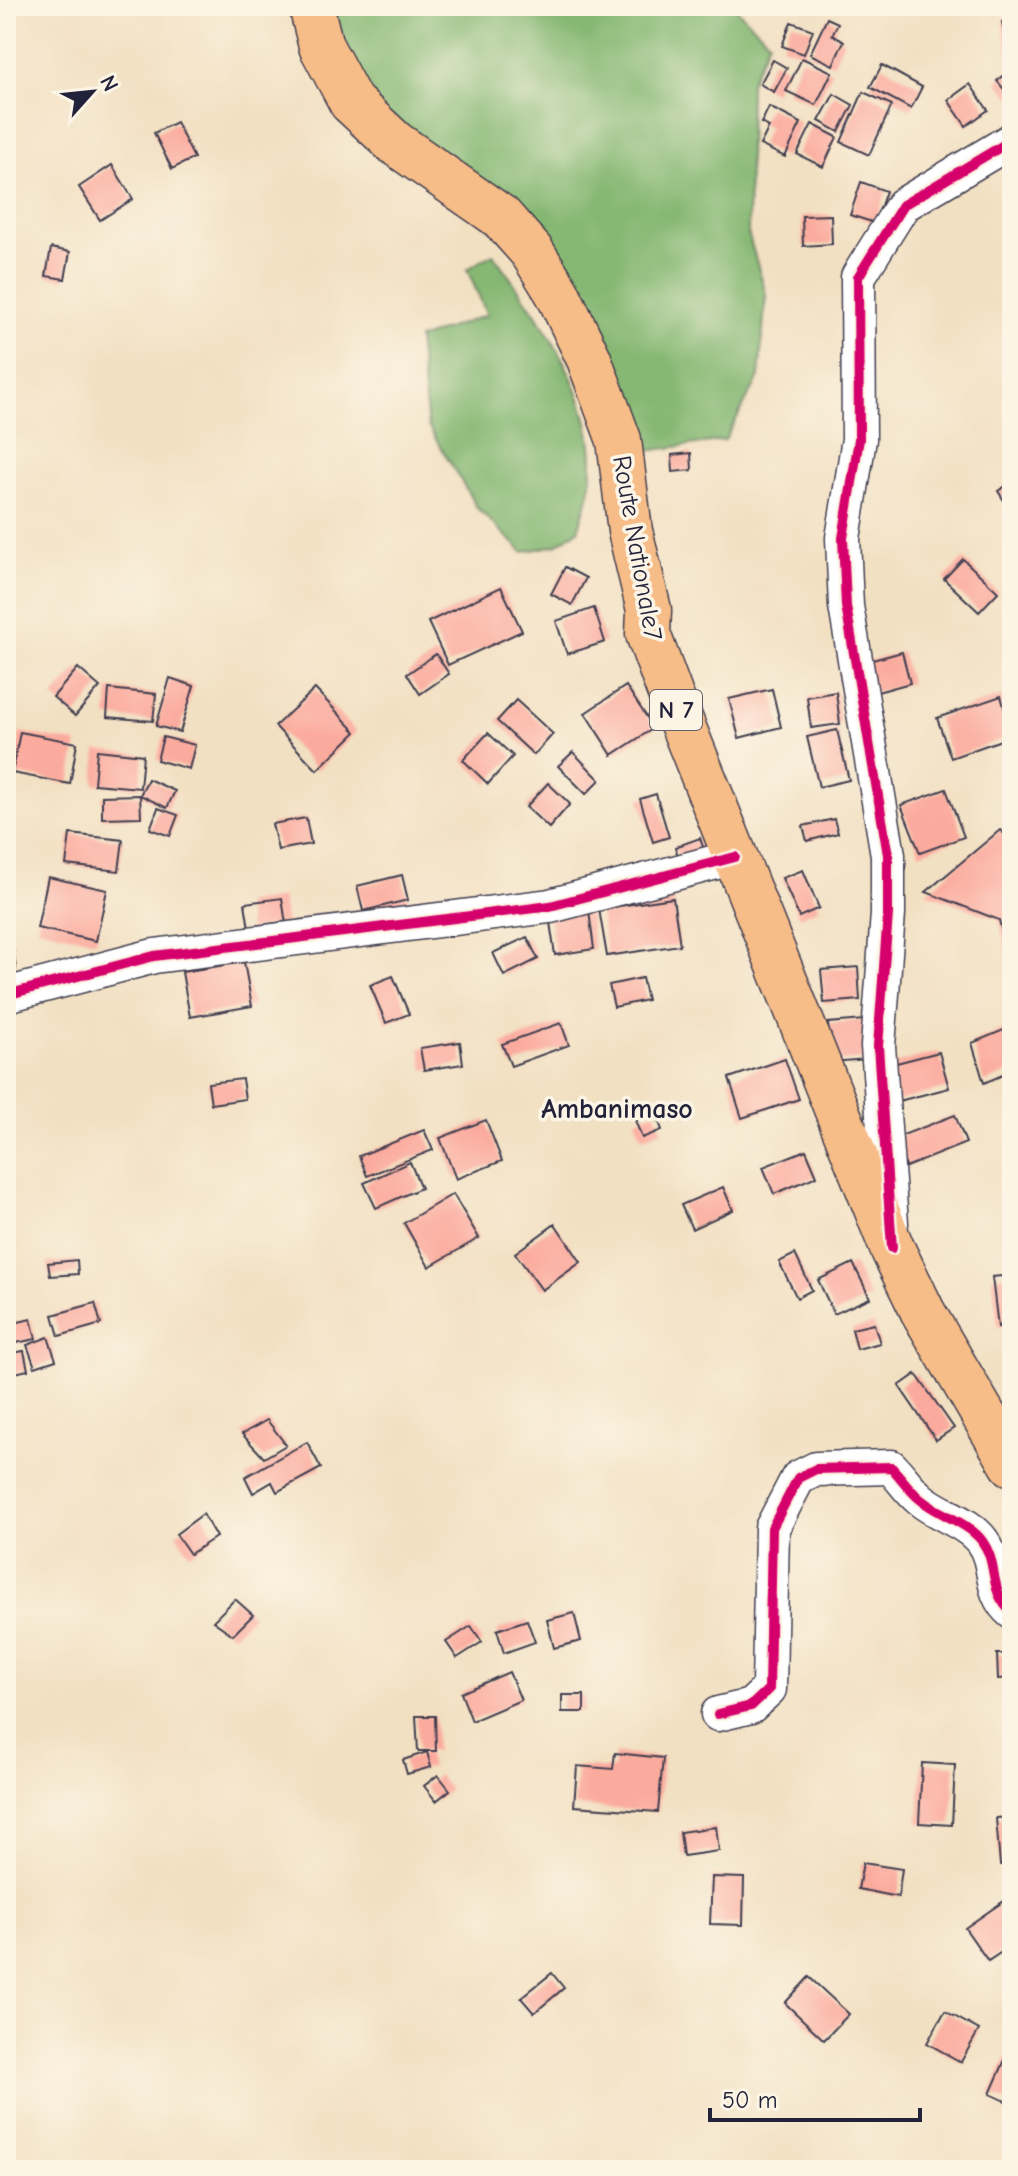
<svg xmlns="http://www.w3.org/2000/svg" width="1018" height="2176" viewBox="0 0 1018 2176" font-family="'Comic Neue',sans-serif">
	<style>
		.forest { fill: #86b873; stroke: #546d57; stroke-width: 2 }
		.building { fill: #fbab9e }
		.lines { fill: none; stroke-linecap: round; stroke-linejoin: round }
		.minor-casing { stroke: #413e4f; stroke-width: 37 }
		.primary-casing { stroke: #413e4f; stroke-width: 47 }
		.minor { stroke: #fff; stroke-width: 34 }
		.primary { stroke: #f7bd88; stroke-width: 44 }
		.cycleway-casing { stroke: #fcf5e5; stroke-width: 15 }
		.cycleway { stroke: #d6006c; stroke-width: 10 }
		.labels { text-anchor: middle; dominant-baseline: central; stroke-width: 7; stroke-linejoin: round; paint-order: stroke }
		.shield { fill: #fcf5e5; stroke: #63616e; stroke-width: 2 }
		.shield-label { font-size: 24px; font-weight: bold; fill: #22223b }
		.street-label { font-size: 26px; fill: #22223b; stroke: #fcf5e5 }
		.neighbourhood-label { font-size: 28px; font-weight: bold; fill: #22223b; stroke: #fcf5e5 }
	</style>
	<rect width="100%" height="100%" fill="#fcf5e5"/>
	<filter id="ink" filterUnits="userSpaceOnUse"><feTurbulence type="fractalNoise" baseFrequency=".0125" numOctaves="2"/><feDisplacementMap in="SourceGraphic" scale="16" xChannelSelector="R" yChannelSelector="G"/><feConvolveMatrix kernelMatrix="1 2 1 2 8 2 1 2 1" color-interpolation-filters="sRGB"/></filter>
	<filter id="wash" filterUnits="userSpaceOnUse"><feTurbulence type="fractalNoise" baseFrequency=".006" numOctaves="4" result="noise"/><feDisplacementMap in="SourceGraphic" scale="32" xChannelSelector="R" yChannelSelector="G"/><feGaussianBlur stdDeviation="1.8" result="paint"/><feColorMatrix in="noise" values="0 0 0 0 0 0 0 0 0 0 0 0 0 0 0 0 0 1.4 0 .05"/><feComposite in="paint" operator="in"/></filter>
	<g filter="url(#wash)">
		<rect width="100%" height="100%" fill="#f2e0c2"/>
		<!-- forest -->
		<g class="forest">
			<path d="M317 6H733L769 41 750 83 748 233 766 294 759 377 725 440 632 453 583 313 386 135Z"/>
			<path d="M493 254C539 318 601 397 591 482 589 498 583 514 578 530L556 545 523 552 478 509 428 426 418 339 487 315 467 269Z"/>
		</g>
		<g id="blocks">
			<!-- building -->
			<g class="building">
				<path d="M1012 15V54L1009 56 1002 22Z"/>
				<path d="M827 18 838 23 832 35 844 41 833 65 810 54Z"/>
				<path d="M791 22 813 30 804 54 782 46Z"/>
				<path d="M802 58 832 72 816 105 786 91Z"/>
				<path d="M773 60 787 68 774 92 760 84Z"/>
				<path d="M882 65 922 87 911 109 870 87Z"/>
				<path d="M1012 69V99L997 81Z"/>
				<path d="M970 84 988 110 966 126 948 100Z"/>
				<path d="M863 92 892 105 869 155 841 142Z"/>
				<path d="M834 94 853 105 839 132 819 121Z"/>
				<path d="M769 107 801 123 785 157 760 145 769 127 761 123Z"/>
				<path d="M176 122 194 158 172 169 154 133Z"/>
				<path d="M812 124 837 137 823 167 797 154Z"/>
				<path d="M112 165 133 199 100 220 79 187Z"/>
				<path d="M861 182 886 191 875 223 850 215Z"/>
				<path d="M831 215 832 244 803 246 802 216Z"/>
				<path d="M51 248 70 252 65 279 46 276Z"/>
				<path d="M691 453 692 470 673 472 672 455Z"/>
				<path d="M1012 482V513L998 491Z"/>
				<path d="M963 559 998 592 979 612 944 579Z"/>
				<path d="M565 567 586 578 572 605 551 594Z"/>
				<path d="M501 587 522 631 448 665 428 622Z"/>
				<path d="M594 608 605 642 567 654 556 621Z"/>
				<path d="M902 652 910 683 874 693 865 662Z"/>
				<path d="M436 654 449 674 420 694 407 674Z"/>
				<path d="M78 668 100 687 75 716 53 697Z"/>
				<path d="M170 678 194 686 180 732 156 726Z"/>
				<path d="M626 686 654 728 612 755 585 713Z"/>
				<path d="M109 689 156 694 153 721 107 717Z"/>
				<path d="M315 689 356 732 317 770 275 726Z"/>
				<path d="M772 689 781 727 739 738 729 699Z"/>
				<path d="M836 692 840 724 811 728 807 697Z"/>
				<path d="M1001 696 1012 736 951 758 937 718Z"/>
				<path d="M516 700 553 734 534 755 497 721Z"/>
				<path d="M837 730 849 780 819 787 807 737Z"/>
				<path d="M20 732 77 743 70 784 12 773Z"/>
				<path d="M488 733 513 756 488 784 463 760Z"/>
				<path d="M163 737 195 745 189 769 157 760Z"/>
				<path d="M97 750 143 755 140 788 94 784Z"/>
				<path d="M573 752 600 780 586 794 558 766Z"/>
				<path d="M148 779 175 791 167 808 140 795Z"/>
				<path d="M548 783 570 804 549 828 526 807Z"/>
				<path d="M946 789 964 837 920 853 901 805Z"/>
				<path d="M656 794 669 837 653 842 640 799Z"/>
				<path d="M140 795 141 817 102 818V796Z"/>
				<path d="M158 808 178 815 170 836 150 829Z"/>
				<path d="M306 818 311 844 278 850 272 824Z"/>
				<path d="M834 819 838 833 807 841 803 826Z"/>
				<path d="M1000 830 1012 841 1011 971 999 920 926 892Z"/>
				<path d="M70 834 123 840 119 871 66 865Z"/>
				<path d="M700 838 705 853 680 862 675 847Z"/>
				<path d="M803 870 819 908 799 917 782 878Z"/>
				<path d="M402 875 408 900 363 911 357 886Z"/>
				<path d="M48 877 107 890 96 941 37 928Z"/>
				<path d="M282 898 286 924 249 929 245 903Z"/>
				<path d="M673 898 680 945 607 956 599 909Z"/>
				<path d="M589 911 594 949 555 955 549 916Z"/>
				<path d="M527 937 538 959 504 976 493 953Z"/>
				<path d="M12 943 16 969 6 971V944Z"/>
				<path d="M244 962 252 1006 190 1017 182 972Z"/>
				<path d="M858 967 860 1000 824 1003 821 970Z"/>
				<path d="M393 976 409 1014 386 1023 370 985Z"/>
				<path d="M642 978 647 1000 614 1007 609 985Z"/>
				<path d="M864 1020 867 1059 831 1062 828 1023Z"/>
				<path d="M561 1023 569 1045 511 1066 502 1044Z"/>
				<path d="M1006 1029 1012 1046V1071L984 1083 972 1043Z"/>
				<path d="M460 1042 463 1064 424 1070 420 1048Z"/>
				<path d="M939 1052 949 1088 895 1102 885 1066Z"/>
				<path d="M785 1059 799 1099 742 1118 729 1078Z"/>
				<path d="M242 1079 245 1099 211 1104 208 1083Z"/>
				<path d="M655 1112 662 1130 642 1138 635 1120Z"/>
				<path d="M955 1115 966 1143 906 1167 895 1138Z"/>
				<path d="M486 1120 502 1161 456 1179 440 1138Z"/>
				<path d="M424 1130 433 1150 367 1176 359 1156Z"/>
				<path d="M806 1150 817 1176 774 1194 763 1167Z"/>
				<path d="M410 1162 421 1188 376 1208 364 1183Z"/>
				<path d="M723 1187 733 1210 692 1229 681 1205Z"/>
				<path d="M453 1194 479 1238 429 1267 404 1223Z"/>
				<path d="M555 1224 581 1262 542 1290 515 1253Z"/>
				<path d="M795 1254 812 1290 797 1298 779 1262Z"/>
				<path d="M77 1260 78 1274 50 1276 48 1263Z"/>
				<path d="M853 1263 870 1298 834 1314 818 1280Z"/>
				<path d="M1012 1275V1325L998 1327 992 1277Z"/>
				<path d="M95 1303 101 1324 59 1336 53 1315Z"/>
				<path d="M31 1319 36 1339 6 1345V1325Z"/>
				<path d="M874 1324 880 1343 857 1349 852 1329Z"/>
				<path d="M48 1337 56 1360 35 1367 27 1345Z"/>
				<path d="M24 1351 28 1370 6 1375V1354Z"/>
				<path d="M916 1374 954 1428 936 1440 899 1386Z"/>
				<path d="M267 1420 286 1445 264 1458 242 1434Z"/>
				<path d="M307 1442 321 1468 277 1492 272 1482 253 1493 245 1477Z"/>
				<path d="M203 1514 216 1537 190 1554 176 1534Z"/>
				<path d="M235 1599 253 1615 233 1635 213 1621Z"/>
				<path d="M574 1613 581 1641 554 1648 547 1620Z"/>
				<path d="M527 1620 535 1642 504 1653 497 1630Z"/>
				<path d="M471 1626 482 1642 457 1658 446 1642Z"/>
				<path d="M997 1654H1012V1678L998 1679Z"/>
				<path d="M509 1672 521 1700 472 1721 461 1693Z"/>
				<rect x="562" y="1695" width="22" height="17"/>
				<path d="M416 1716H435L436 1751H418Z"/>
				<path d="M427 1752 431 1767 407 1774 403 1760Z"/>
				<path d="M1012 1752V1789L1006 1790 1004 1753Z"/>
				<path d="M615 1753 663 1758 658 1812 574 1806 577 1766 613 1769Z"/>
				<path d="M922 1763 955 1765 952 1825 919 1823Z"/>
				<path d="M438 1775 450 1790 436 1801 424 1786Z"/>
				<path d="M1012 1817V1864L1000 1865 996 1818Z"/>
				<path d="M716 1827 719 1851 683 1856 680 1832Z"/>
				<path d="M863 1863 902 1869 898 1897 858 1889Z"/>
				<path d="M712 1877 744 1878 743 1925 710 1924Z"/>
				<path d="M1007 1899 1012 1907V1945L988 1961 965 1928Z"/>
				<path d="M552 1973 564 1988 534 2013 521 1998Z"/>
				<path d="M809 1977 849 2014 824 2040 785 2003Z"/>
				<path d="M945 2011 979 2030 961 2062 927 2043Z"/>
				<path d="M1012 2044V2104L990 2094Z"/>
			</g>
		</g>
	</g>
	<g filter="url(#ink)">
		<use href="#blocks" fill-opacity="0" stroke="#413e4f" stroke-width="2"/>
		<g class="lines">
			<!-- minor casing -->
			<g class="minor-casing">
				<g id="minor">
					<path d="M6 995 154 956 550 906 735 857"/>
					<path d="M891 1223 878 1046 888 914V855L846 606 843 538 859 439 858 277 903 205 1012 140"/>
					<path d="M718 1714 751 1706 769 1689 772 1528 798 1478 816 1469 891 1467C901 1477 909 1490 920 1499 937 1514 968 1522 982 1541 999 1564 988 1592 1012 1612"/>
				</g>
			</g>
			<!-- primary casing -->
			<g class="primary-casing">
				<path id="primary" d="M311 6 321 46 351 102 395 143 501 217 532 252 557 292 589 359 619 440 630 531 649 610 648 634 671 696 892 1248 923 1312 1012 1464"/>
			</g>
			<!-- minor -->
			<use href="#minor" class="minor"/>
			<!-- primary -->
			<use href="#primary" class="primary"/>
			<!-- cycleway casing -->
			<g class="cycleway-casing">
				<g id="cycleway">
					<path d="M6 995 154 956 550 906 735 857"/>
					<path d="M892 1248 878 1046 888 914V855L846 606 843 538 859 439 858 277 903 205 1012 140"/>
					<path d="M718 1714 751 1706 769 1689 772 1528 798 1478 816 1469 891 1467C901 1477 909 1490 920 1499 937 1514 968 1522 982 1541 999 1564 988 1592 1012 1612"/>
				</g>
			</g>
			<!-- cycleway -->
			<use href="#cycleway" class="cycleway"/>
		</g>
	</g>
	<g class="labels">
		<!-- shield labels -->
		<rect class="shield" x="650" y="690" width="52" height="40" rx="6"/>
		<g class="shield-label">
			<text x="676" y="710">N 7</text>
		</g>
		<!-- street labels -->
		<g class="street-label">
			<text transform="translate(637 548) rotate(80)">Route Nationale7</text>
		</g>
		<!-- neighbourhood labels -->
		<g class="neighbourhood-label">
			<text x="617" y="1109">Ambanimaso</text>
		</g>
	</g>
	<!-- margin -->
	<rect width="1018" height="2176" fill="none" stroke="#fcf5e5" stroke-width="32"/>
	<!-- north arrow -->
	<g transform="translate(92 92) rotate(63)" stroke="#fcf5e5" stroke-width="6" paint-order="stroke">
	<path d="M0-6L14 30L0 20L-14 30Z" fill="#22223b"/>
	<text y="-12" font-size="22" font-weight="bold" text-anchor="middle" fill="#22223b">N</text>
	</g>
	<!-- scale -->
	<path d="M710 2108v12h210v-12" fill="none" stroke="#22223b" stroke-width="4"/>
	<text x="722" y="2108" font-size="24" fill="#22223b" stroke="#fcf5e5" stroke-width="6" paint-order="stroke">50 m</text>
</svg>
